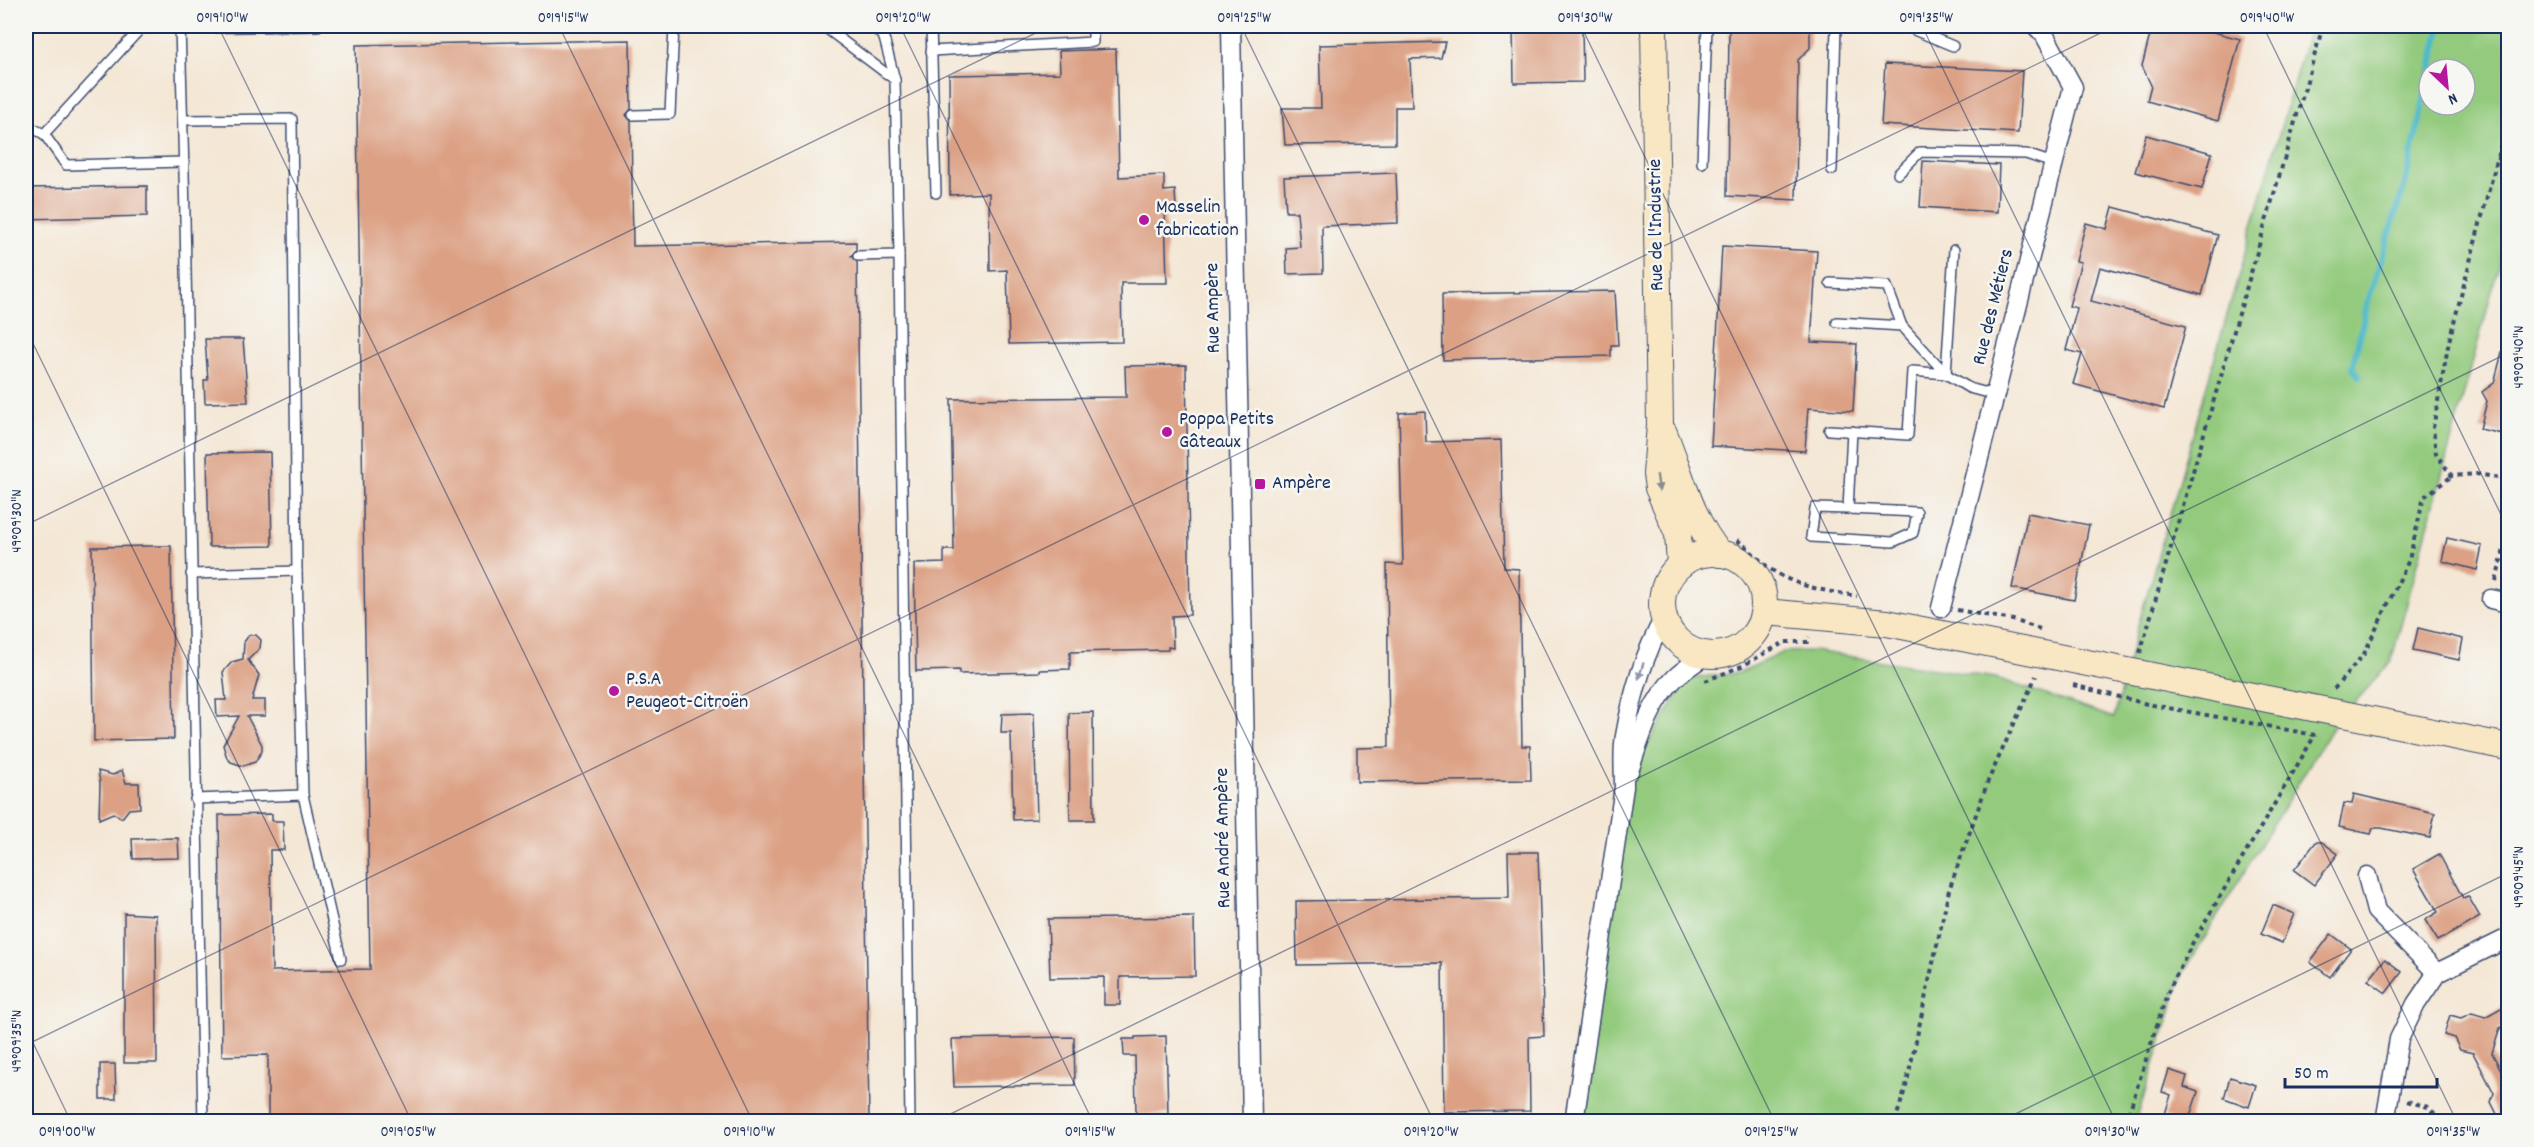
<svg xmlns="http://www.w3.org/2000/svg" width="2534" height="1147" viewBox="0 0 2534 1147" font-family="Dekko,sans-serif">
	<style>
		.green { fill: #93ca7d; stroke: #577c6e; stroke-width: 1.5; fill-rule: evenodd }
		.water { fill: #4eb9ca; stroke: #347494; stroke-width: 1.5 }
		.lines { fill: none; stroke-linecap: round; stroke-linejoin: round }
		.stream { stroke: #4eb9ca; stroke-width: 6 }
		.building { fill: #dca185 }
		.lane-casing { stroke: #3c4b70; stroke-width: 12 }
		.street-casing { stroke: #3c4b70; stroke-width: 21 }
		.secondary-casing { stroke: #3c4b70; stroke-width: 28 }
		.path { stroke: #3c4b70; stroke-width: 4; stroke-dasharray: 4.5 4.5; stroke-linecap: butt }
		.lane { stroke: #fff; stroke-width: 9 }
		.street { stroke: #fff; stroke-width: 18 }
		.secondary { stroke: #f9e7c3; stroke-width: 26 }
		.oneway { fill: #8a8b90 }
		.oneway2 { fill: #8d97ae }
		.ticks { fill: none; stroke: #1b2f5e; stroke-width: 1.5; stroke-opacity: 0.45 }
		.poi-dot { fill: #b5179e; stroke: #f6f6f2; stroke-width: 2 }
		.labels { text-anchor: middle; dominant-baseline: central; stroke-width: 5; stroke-linejoin: round; paint-order: stroke }
		.poi-label { font-size: 20px; fill: #1b2f5e; stroke: #f6f6f2; text-anchor: start }
		.street-label { font-size: 20px; fill: #1b2f5e; stroke: #f6f6f2 }
		.neatline { fill: none; stroke: #1b2f5e; stroke-width: 2 }
		.ticks-label { font-size: 15px; text-anchor: middle; fill: #1b2f5e }
	</style>
	<rect width="100%" height="100%" fill="#f6f6f2"/>
	<filter id="ink" filterUnits="userSpaceOnUse"><feTurbulence type="fractalNoise" baseFrequency=".0167" numOctaves="2"/><feDisplacementMap in="SourceGraphic" scale="12" xChannelSelector="R" yChannelSelector="G"/><feConvolveMatrix kernelMatrix="1 2 1 2 8 2 1 2 1" color-interpolation-filters="sRGB"/></filter>
	<filter id="wash" filterUnits="userSpaceOnUse"><feTurbulence type="fractalNoise" baseFrequency=".008" numOctaves="4" result="noise"/><feDisplacementMap in="SourceGraphic" scale="24" xChannelSelector="R" yChannelSelector="G"/><feGaussianBlur stdDeviation="1.35" result="paint"/><feColorMatrix in="noise" values="0 0 0 0 0 0 0 0 0 0 0 0 0 0 0 0 0 1.4 0 .05"/><feComposite in="paint" operator="in"/></filter>
	<g filter="url(#wash)">
		<rect width="100%" height="100%" fill="#f4e7d5"/>
		<!-- green -->
		<path class="green" d="M2310 26H2508V232L2391 662 2331 729 2183 973 2136 1121H2081L2084 1113 2033 1122H1573L1622 784 1680 692 1691 680 1700 677 1739 673 1783 652 1813 651 1996 678 2114 718 2133 643ZM2429 69H2465V105H2429Z"/>
		<!-- water -->
		<path class="water" d="M2085 1112 2081 1121H2033H2034Z"/>
		<g class="lines">
			<!-- stream -->
			<g class="stream">
				<path d="M2431 69 2441 26"/>
				<path d="M2359 376 2352 368 2368 301 2405 184 2429 77"/>
			</g>
		</g>
		<g id="blocks">
			<!-- building -->
			<g class="building">
				<path d="M1513 26H1582L1583 82 1514 83Z"/>
				<path d="M1729 26H1810V48L1798 60 1796 200 1727 196Z"/>
				<path d="M2160 26H2191L2240 39 2218 121 2147 101 2151 85 2142 66 2151 31Z"/>
				<path d="M630 40 631 109 626 115 631 121 633 246 856 242V250L851 256 857 262 869 1122H268V1055L222 1056 219 815 272 814V821H283L284 850H270L272 971 370 969 356 45Z"/>
				<path d="M1445 42 1441 58 1410 59 1412 107H1395V144L1285 145 1282 108H1321L1319 45Z"/>
				<path d="M1116 49 1119 177 1164 175V191L1175 190 1176 209H1165L1167 283H1121L1122 342 1009 344 1007 270 990 271 989 193 950 195 949 75 1060 73 1059 51Z"/>
				<path d="M1885 64 2022 71 2018 133 1881 125Z"/>
				<path d="M2146 135 2212 153 2202 189 2135 172Z"/>
				<path d="M1923 161 1999 165 1997 212 1920 207Z"/>
				<path d="M1396 173 1398 223 1322 226 1323 273 1287 274 1286 248 1300 247 1297 212H1286L1284 177Z"/>
				<path d="M147 186V216L26 219V188Z"/>
				<path d="M2113 207 2218 235 2202 295 2100 267 2091 301 2186 326 2164 409 2073 384 2082 354 2066 350 2077 308 2069 306 2081 262 2076 261 2086 223 2107 229Z"/>
				<path d="M1722 246 1817 251 1811 342 1857 344 1853 411 1808 408 1805 451 1711 446Z"/>
				<path d="M1615 291 1618 345H1611V356L1443 360 1442 294Z"/>
				<path d="M205 339H243L248 402 205 403 204 380H208Z"/>
				<path d="M2503 349 2508 350V406L2502 434 2480 429 2487 401 2482 392 2494 383Z"/>
				<path d="M1186 365 1190 615 1172 616 1173 648 1168 647V650L1070 652V669L1040 670V672L959 674V670L916 671 914 564 944 563V550H954L951 399 1126 397 1125 366Z"/>
				<path d="M1425 411 1426 442 1501 440 1504 568 1519 569 1522 746H1530L1531 780 1357 782V748L1389 747 1387 564 1403 565 1399 413Z"/>
				<path d="M270 452 272 546 209 547 207 453Z"/>
				<path d="M2028 513 2089 525 2074 600 2012 588Z"/>
				<path d="M2447 538 2482 546 2477 570 2442 561Z"/>
				<path d="M153 546H171L174 739 94 741 92 547Z"/>
				<path d="M2418 628 2463 639 2459 660 2413 650Z"/>
				<path d="M249 635H256L261 640 260 648 248 660 259 675 252 700H265V716H247L262 745V751L255 762 243 766 231 762 227 758 223 745 239 716 217 717 216 700H226L223 672 232 662 243 659 244 642Z"/>
				<path d="M1093 712 1094 820H1070L1069 713Z"/>
				<path d="M1034 713 1037 819 1013 820 1011 733H1001L1002 714Z"/>
				<path d="M122 770 126 783H139L140 808 129 809 122 818 113 813 99 819 100 783 98 771 113 775Z"/>
				<path d="M2354 794 2435 813 2430 838 2381 828H2373L2371 834 2339 827 2344 803 2352 804Z"/>
				<path d="M178 838 179 858 133 859 132 839Z"/>
				<path d="M2316 842H2322L2338 854 2314 885 2294 870Z"/>
				<path d="M1508 852H1538L1544 1036 1529 1037 1530 1111 1444 1112 1442 963 1297 965 1296 901 1509 898Z"/>
				<path d="M2439 854 2463 898 2468 896 2480 917 2438 941 2425 920 2438 912 2413 869Z"/>
				<path d="M2273 905 2294 914 2282 943 2261 934Z"/>
				<path d="M124 913 156 915 157 1063H124Z"/>
				<path d="M1194 917 1195 976 1120 977V1005H1104V977L1050 978 1048 919Z"/>
				<path d="M2331 934 2351 949 2330 977 2310 962Z"/>
				<path d="M2385 959 2402 972 2386 993 2368 980Z"/>
				<path d="M2508 1004V1024L2500 1028 2492 1053 2501 1070 2505 1058 2508 1059V1122H2501L2491 1102 2494 1093 2473 1053 2460 1050 2454 1038 2444 1035 2450 1015 2461 1018 2472 1013 2485 1017Z"/>
				<path d="M1166 1036 1168 1114 1136 1115 1135 1056H1124L1123 1039H1135V1037Z"/>
				<path d="M1074 1037 1075 1085 954 1087 952 1039Z"/>
				<path d="M100 1064H115L116 1099H100Z"/>
				<path d="M2169 1070 2187 1076 2184 1087 2198 1092 2188 1122H2177L2164 1117 2171 1095 2162 1092Z"/>
				<path d="M2230 1077 2256 1085 2249 1107 2224 1098Z"/>
			</g>
		</g>
	</g>
	<g filter="url(#ink)">
		<use href="#blocks" fill-opacity="0" stroke="#3c4b70" stroke-width="1.5"/>
		<g class="lines">
			<!-- lane casing -->
			<g class="lane-casing">
				<g id="lane">
					<path d="M180 26C191 391 194 756 203 1122"/>
					<path d="M823 26 895 80 899 255 858 256"/>
					<path d="M873 26 884 38 895 80"/>
					<path d="M931 26 936 193"/>
					<path d="M1914 26V30L1953 46"/>
					<path d="M180 28 318 26"/>
					<path d="M931 51 1093 42V26"/>
					<path d="M633 115 670 114 674 26"/>
					<path d="M183 120 292 119 297 571 303 795 195 799"/>
					<path d="M26 125 44 134 143 26"/>
					<path d="M44 134 66 165 184 162"/>
					<path d="M1702 163 1707 26"/>
					<path d="M1832 170 1836 26"/>
					<path d="M1898 174 1920 152 2026 154 2053 163"/>
					<path d="M899 255 910 1122"/>
					<path d="M1830 283 1887 286 1902 326"/>
					<path d="M1837 322 1902 326 1946 374 1969 388 1995 395"/>
					<path d="M1829 430 1908 435 1912 371 1946 374 1954 250"/>
					<path d="M1848 509 1815 508 1811 537 1893 542 1913 533 1917 512 1848 509 1852 431"/>
					<path d="M191 574 297 571"/>
					<path d="M303 795 341 959"/>
				</g>
			</g>
			<!-- street casing -->
			<g class="street-casing">
				<g id="street">
					<path d="M1231 26 1252 1122"/>
					<path d="M2491 599 2508 603"/>
					<path d="M1941 608 2073 87 2044 34 2036 26"/>
					<path d="M1629 771C1640 739 1650 702 1675 678 1684 669 1695 663 1705 655"/>
					<path d="M2367 876 2376 911 2437 973"/>
					<path d="M1574 1122 1624 787C1624 770 1622 752 1625 736 1632 695 1644 654 1664 618"/>
					<path d="M2385 1122 2399 1039 2416 1004 2437 973 2508 938"/>
				</g>
			</g>
			<!-- secondary casing -->
			<g class="secondary-casing">
				<g id="secondary">
					<path d="M1654 26 1660 425 1656 474 1658 488 1678 534 1680 565"/>
					<path d="M1664 433C1681 474 1690 519 1720 554"/>
					<circle cx="1713" cy="604" r="51"/>
					<path d="M1764 612 1887 623 2508 747"/>
				</g>
			</g>
			<!-- path -->
			<g class="path">
				<path d="M2508 118 2449 341 2433 428 2436 454 2452 476 2476 474 2508 479"/>
				<path d="M2497 157 2508 160"/>
				<path d="M1737 540C1749 548 1758 559 1769 568 1795 587 1826 591 1857 596"/>
				<path d="M2496 581 2508 533"/>
				<path d="M1957 610 2013 620 2040 629"/>
				<path d="M2140 653 2323 26"/>
				<path d="M1705 681 1742 666 1785 642H1808L1809 637"/>
				<path d="M2073 685 2147 704 2315 735"/>
				<path d="M2334 689 2364 654 2409 560 2424 497 2452 476"/>
				<path d="M2407 1101 2428 1107 2443 1122"/>
				<path d="M1895 1122 1906 1086 1949 890 1988 781 2036 676"/>
				<path d="M2126 1122 2167 994 2192 944 2315 735"/>
			</g>
			<!-- lane -->
			<use href="#lane" class="lane"/>
			<!-- street -->
			<use href="#street" class="street"/>
			<!-- secondary -->
			<use href="#secondary" class="secondary"/>
		</g>
		<!-- one-way arrows -->
		<defs><path id="oneway-solid" d="M-6-.8H1V-3.2L6.5 0L1 3.2V.8H-6Z" transform="scale(1.5)"/></defs>
		<use class="oneway" href="#oneway-solid" transform="translate(1658 483) rotate(82)"/>
		<use class="oneway2" href="#oneway-solid" transform="translate(1641 671) rotate(107)"/>
	</g>
	<!-- ticks -->
	<path class="ticks" d="M218 26 753 1122M559 26 1093 1122M900 26 1434 1122M1241 26 1775 1122M1581 26 2116 1122M1922 26 2457 1122M2263 26 2508 529M26 329 412 1122M26 525 1050 26M26 1028 71 1122M26 1045 2115 26M934 1122 2508 353M1999 1122 2508 873"/>
	<!-- markers -->
	<g class="poi-dot">
		<circle cx="1144" cy="220" r="6"/>
		<circle cx="1167" cy="432" r="6"/>
		<rect x="1254" y="478" width="12" height="12" rx="3"/>
		<circle cx="614" cy="691" r="6"/>
	</g>
	<g class="labels">
		<!-- poi labels -->
		<g class="poi-label">
			<text x="1156" y="208">Masselin<tspan x="1156" dy="23">fabrication</tspan></text>
			<text x="1179" y="420">Poppa Petits<tspan x="1179" dy="23">Gâteaux</tspan></text>
			<text x="1272" y="484">Ampère</text>
			<text x="626" y="680">P.S.A<tspan x="626" dy="23">Peugeot-Citroën</tspan></text>
		</g>
		<!-- street labels -->
		<g class="street-label">
			<text transform="translate(1657 225) rotate(-91)">Rue de l'Industrie</text>
			<text transform="translate(1994 307) rotate(-76)">Rue des Métiers</text>
			<text transform="translate(1214 308) rotate(-91)">Rue Ampère</text>
			<text transform="translate(1224 838) rotate(-91)">Rue André Ampère</text>
		</g>
	</g>
	<!-- margin -->
	<rect width="2534" height="1147" fill="none" stroke="#f6f6f2" stroke-width="66"/>
	<!-- north arrow -->
	<g transform="translate(2447 87) rotate(154)"><circle r="28" fill="#f6f6f2" stroke="#9ea6b7" stroke-width="1.5"/>
	<path d="M0-4.5L10 22L0 15L-10 22Z" fill="#b5179e"/>
	<text y="-9" font-size="16" font-weight="bold" text-anchor="middle" fill="#1b2f5e">N</text>
	</g>
	<!-- scale -->
	<path d="M2285 1078v9h152v-9" fill="none" stroke="#1b2f5e" stroke-width="3"/>
	<text x="2294" y="1078" font-size="18" fill="#1b2f5e" stroke="#f6f6f2" stroke-width="4.5" paint-order="stroke">50 m</text>
	<rect x="33" y="33" width="2468" height="1081" class="neatline"/>
	<g class="ticks-label">
		<text x="222" y="22">0°19'10"W</text>
		<text x="563" y="22">0°19'15"W</text>
		<text x="903" y="22">0°19'20"W</text>
		<text x="1244" y="22">0°19'25"W</text>
		<text x="1585" y="22">0°19'30"W</text>
		<text x="1926" y="22">0°19'35"W</text>
		<text x="2267" y="22">0°19'40"W</text>
		<text transform="translate(2518 357) rotate(-90)" y="5">49°09'40"N</text>
		<text transform="translate(16 521) rotate(-90)" y="5">49°09'30"N</text>
		<text transform="translate(2518 877) rotate(-90)" y="5">49°09'45"N</text>
		<text transform="translate(16 1041) rotate(-90)" y="5">49°09'35"N</text>
		<text x="67" y="1136">0°19'00"W</text>
		<text x="408" y="1136">0°19'05"W</text>
		<text x="749" y="1136">0°19'10"W</text>
		<text x="1090" y="1136">0°19'15"W</text>
		<text x="1431" y="1136">0°19'20"W</text>
		<text x="1771" y="1136">0°19'25"W</text>
		<text x="2112" y="1136">0°19'30"W</text>
		<text x="2453" y="1136">0°19'35"W</text>
	</g>
</svg>
